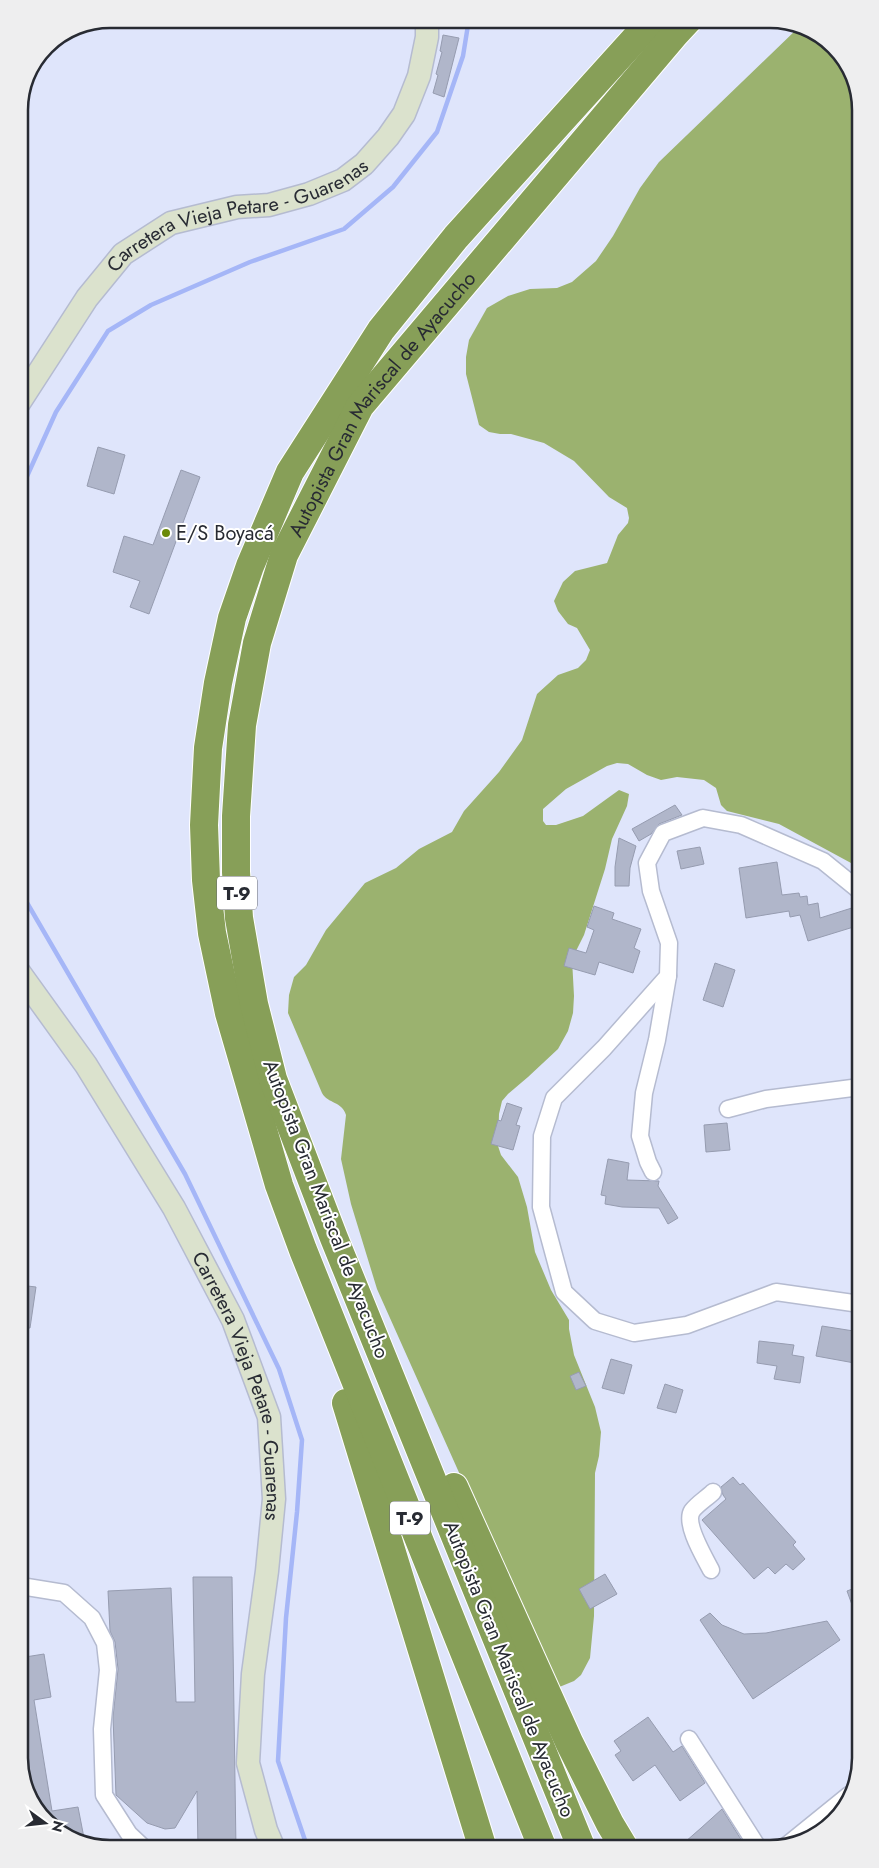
<svg xmlns="http://www.w3.org/2000/svg" width="879" height="1868" viewBox="0 0 879 1868" font-family="Jost,sans-serif">
	<style>
		.forest { fill: #9bb26f }
		.lines { fill: none; stroke-linecap: round; stroke-linejoin: round }
		.stream { stroke: #a5b6f7; stroke-width: 4.5 }
		.building { fill: #b0b6ca; stroke: #969cb0 }
		.minor-casing { stroke: #b5bbd0; stroke-width: 19 }
		.secondary-casing { stroke: #b5bbd0; stroke-width: 25 }
		.motorway-casing { stroke: #fff; stroke-width: 30 }
		.minor { stroke: #fff; stroke-width: 16 }
		.secondary { stroke: #dbe2cd; stroke-width: 22 }
		.motorway { stroke: #879f58; stroke-width: 28 }
		.poi-dot { fill: #6b8a08; stroke: #fff; stroke-width: 2 }
		.labels { text-anchor: middle; dominant-baseline: central; stroke-width: 4; stroke-linejoin: round; paint-order: stroke }
		.shield { fill: #fff; stroke: #686b70; stroke-width: 1 }
		.shield-label { font-size: 19px; font-weight: bold; fill: #282b33 }
		.street-label { font-size: 20px; fill: #282b33; stroke: #fff }
		.poi-label { font-size: 20px; fill: #282b33; stroke: #fff; text-anchor: start }
		.rim { fill: none; stroke: #282b33; stroke-width: 2.5 }
	</style>
	<rect width="100%" height="100%" fill="#dfe5fb"/>
	<!-- forest -->
	<path class="forest" d="M798 28 824 37 853 75 860 110V866L851 863 779 824 727 811 721 805 716 788 704 780 677 777 661 780 647 775 628 764 617 763 607 766 566 789 543 809V821L546 825H556L583 816 619 790 629 794 627 806 612 839 605 869 584 935 572 959 574 996 573 1013 568 1031 558 1049 528 1077 508 1094 502 1101 499 1114 498 1146 501 1155 518 1177 527 1207 535 1252 551 1290 569 1320V1329L574 1355 595 1407 601 1432 599 1456 595 1473 594 1616 590 1658 581 1675 574 1681 552 1690 461 1477 377 1289 351 1204 341 1159 346 1115C342 1101 328 1104 322 1093L288 1013 289 995 294 977 306 965 326 930 365 883 396 868 419 849 452 832 464 811 499 772 522 740 537 694 558 675 578 668 586 660 590 650 577 628 568 624 558 611 554 601 563 582 575 571 607 563 618 535 628 523 629 518 627 508 609 497 574 461 544 443 511 434H500L489 432 479 425 466 374V357L469 340 487 308 508 296 530 289 557 288 572 282 596 261 613 236 640 188 659 162Z"/>
	<g class="lines">
		<!-- stream -->
		<g class="stream">
			<path d="M19 494 56 412 108 331 151 305 250 262 344 229 393 187 437 132 463 56 469 19"/>
			<path d="M19 889 185 1174 279 1369 302 1440 297 1512 286 1618 278 1761 308 1849"/>
		</g>
	</g>
	<!-- building -->
	<g class="building">
		<path d="M443 35 459 38 444 97 433 93 438 75 436 74 442 52 440 51Z"/>
		<path d="M98 447 125 455 114 494 87 486Z"/>
		<path d="M181 470 200 477 149 614 130 607 140 581 113 572 124 536 153 545Z"/>
		<path d="M675 805 682 815 659 824 651 834 639 841 632 829Z"/>
		<path d="M619 838 636 846 630 868 629 886H615V867Z"/>
		<path d="M700 847 704 864 681 869 677 851Z"/>
		<path d="M777 862 782 895 799 893 800 897 807 896 808 905 818 903 820 918 855 907 860 925 808 941 800 915 790 917 789 911 746 918 739 868Z"/>
		<path d="M594 906 614 913 612 919 641 929 634 948 640 951 633 973 599 962 595 975 564 966 569 948 586 953 594 930 587 927Z"/>
		<path d="M715 963 735 970 723 1007 703 1000Z"/>
		<path d="M507 1103 522 1108 516 1125 520 1126 513 1150 491 1144 498 1120 501 1121Z"/>
		<path d="M727 1123 730 1150 706 1152 704 1125Z"/>
		<path d="M608 1159 629 1163 627 1180 659 1181 658 1186 678 1218 668 1224 659 1208 622 1207 605 1204 606 1196 601 1195Z"/>
		<path d="M19 1285 36 1287 30 1328 19 1327Z"/>
		<path d="M822 1326 860 1332V1364L816 1356Z"/>
		<path d="M759 1341 794 1345 792 1355 804 1357 800 1383 774 1379 777 1366 757 1363Z"/>
		<path d="M611 1359 632 1365 624 1394 602 1388Z"/>
		<path d="M579 1372 586 1386 576 1390 570 1376Z"/>
		<path d="M665 1384 683 1390 676 1413 657 1408Z"/>
		<path d="M733 1477 740 1485 743 1483 796 1542 793 1545 805 1559 793 1570 786 1564 775 1574 768 1567 754 1579 702 1520 726 1499 723 1495 721 1487Z"/>
		<path d="M605 1574 617 1594 590 1609 579 1589Z"/>
		<path d="M193 1577H232L236 1849H198L197 1791 175 1828 165 1829 147 1823 116 1795 113 1717 118 1669 115 1642 110 1631 108 1591 171 1588 176 1702H195Z"/>
		<path d="M860 1586V1624H859L847 1591Z"/>
		<path d="M710 1613 722 1625 744 1634 766 1633 827 1621 840 1640 753 1699 700 1620Z"/>
		<path d="M44 1654 51 1697 34 1700 52 1811 78 1807 85 1843 59 1834 26 1793 19 1758V1658Z"/>
		<path d="M648 1717 673 1752 682 1746 705 1783 680 1801 655 1765 633 1781 615 1755 621 1751 614 1741Z"/>
		<path d="M722 1809 747 1849H677L701 1828Z"/>
	</g>
	<g class="lines">
		<!-- minor casing -->
		<g class="minor-casing">
			<g id="minor">
				<path d="M728 1109 766 1099 860 1087"/>
				<path d="M653 1172 648 1162 640 1136 644 1093 657 1040 668 976"/>
				<path d="M860 1304 776 1292 687 1325 634 1333 595 1321 564 1292 541 1207 542 1136 554 1098 604 1048 668 976 669 943 651 891 647 863 663 833 703 818 741 825 823 861 860 891"/>
				<path d="M711 1570C705 1558 684 1524 692 1511 697 1504 707 1498 713 1492"/>
				<path d="M19 1590 27 1587 64 1593 92 1618 105 1643 108 1670 102 1729 104 1795 129 1834 145 1849"/>
				<path d="M689 1739 759 1849"/>
				<path d="M786 1846 849 1795"/>
			</g>
		</g>
		<!-- secondary casing -->
		<g class="secondary-casing">
			<g id="secondary">
				<path id="s1" d="M19 403 87 298 123 254 171 223 237 207 269 205 309 194 343 180 364 164 388 137 404 114 419 76 427 37V19"/>
				<path id="s2" d="M19 972 86 1065 174 1208 233 1320 269 1417 274 1499 267 1571 253 1674 248 1763 266 1830 274 1849"/>
			</g>
		</g>
		<!-- motorway casing -->
		<g class="motorway-casing">
			<g id="motorway">
				<path d="M346 1403 483 1849"/>
				<path d="M454 1487 569 1742 610 1824 625 1849"/>
				<path d="M543 1849 303 1250 279 1185 229 1013 212 933 206 880 204 825 208 748 218 683 232 618 250 566 290 472 381 330 456 237 653 19"/>
				<path id="s3" d="M582 1849 334 1238 273 1079 254 1004 239 918 236 872V816L242 725 257 643 284 555 360 406 675 34 689 19"/>
			</g>
		</g>
		<!-- minor -->
		<use href="#minor" class="minor"/>
		<!-- secondary -->
		<use href="#secondary" class="secondary"/>
		<!-- motorway -->
		<use href="#motorway" class="motorway"/>
	</g>
	<!-- markers -->
	<circle class="poi-dot" cx="166" cy="533" r="5"/>
	<g class="labels">
		<!-- shield labels -->
		<g class="shield">
			<rect x="217" y="876.5" width="40" height="33" rx="4"/>
			<rect x="390" y="1501.5" width="40" height="33" rx="4"/>
		</g>
		<g class="shield-label">
			<text x="237" y="893">T-9</text>
			<text x="410" y="1518">T-9</text>
		</g>
		<!-- street labels -->
		<g class="street-label">
			<text stroke="none"><textPath href="#s1" startOffset="304">Carretera Vieja Petare - Guarenas</textPath></text>
			<text stroke="none"><textPath href="#s3" startOffset="1544">Autopista Gran Mariscal de Ayacucho</textPath></text>
			<text transform="translate(326 1209) rotate(69)">Autopista Gran Mariscal de Ayacucho</text>
			<text stroke="none"><textPath href="#s2" startOffset="475">Carretera Vieja Petare - Guarenas</textPath></text>
			<text transform="translate(509 1669) rotate(68)">Autopista Gran Mariscal de Ayacucho</text>
		</g>
		<!-- poi labels -->
		<g class="poi-label">
			<text x="176" y="533">E/S Boyacá</text>
		</g>
	</g>
	<!-- crop -->
	<path d="M0 0H879V1868H0ZM110 28H770A82 82 0 0 1 852 110V1758A82 82 0 0 1 770 1840H110A82 82 0 0 1 28 1758V110A82 82 0 0 1 110 28Z" fill="#eeeeef" fill-rule="evenodd"/>
	<path class="rim" d="M110 28H770A82 82 0 0 1 852 110V1758A82 82 0 0 1 770 1840H110A82 82 0 0 1 28 1758V110A82 82 0 0 1 110 28Z"/>
	<!-- north arrow -->
	<g transform="translate(45 1823) rotate(105)" stroke="#ffffff" stroke-width="4" paint-order="stroke">
	<path d="M0-4L9 19L0 12L-9 19Z" fill="#282b33"/>
	<text y="-8" font-size="14" font-weight="bold" text-anchor="middle" fill="#282b33">N</text>
	</g>
</svg>
